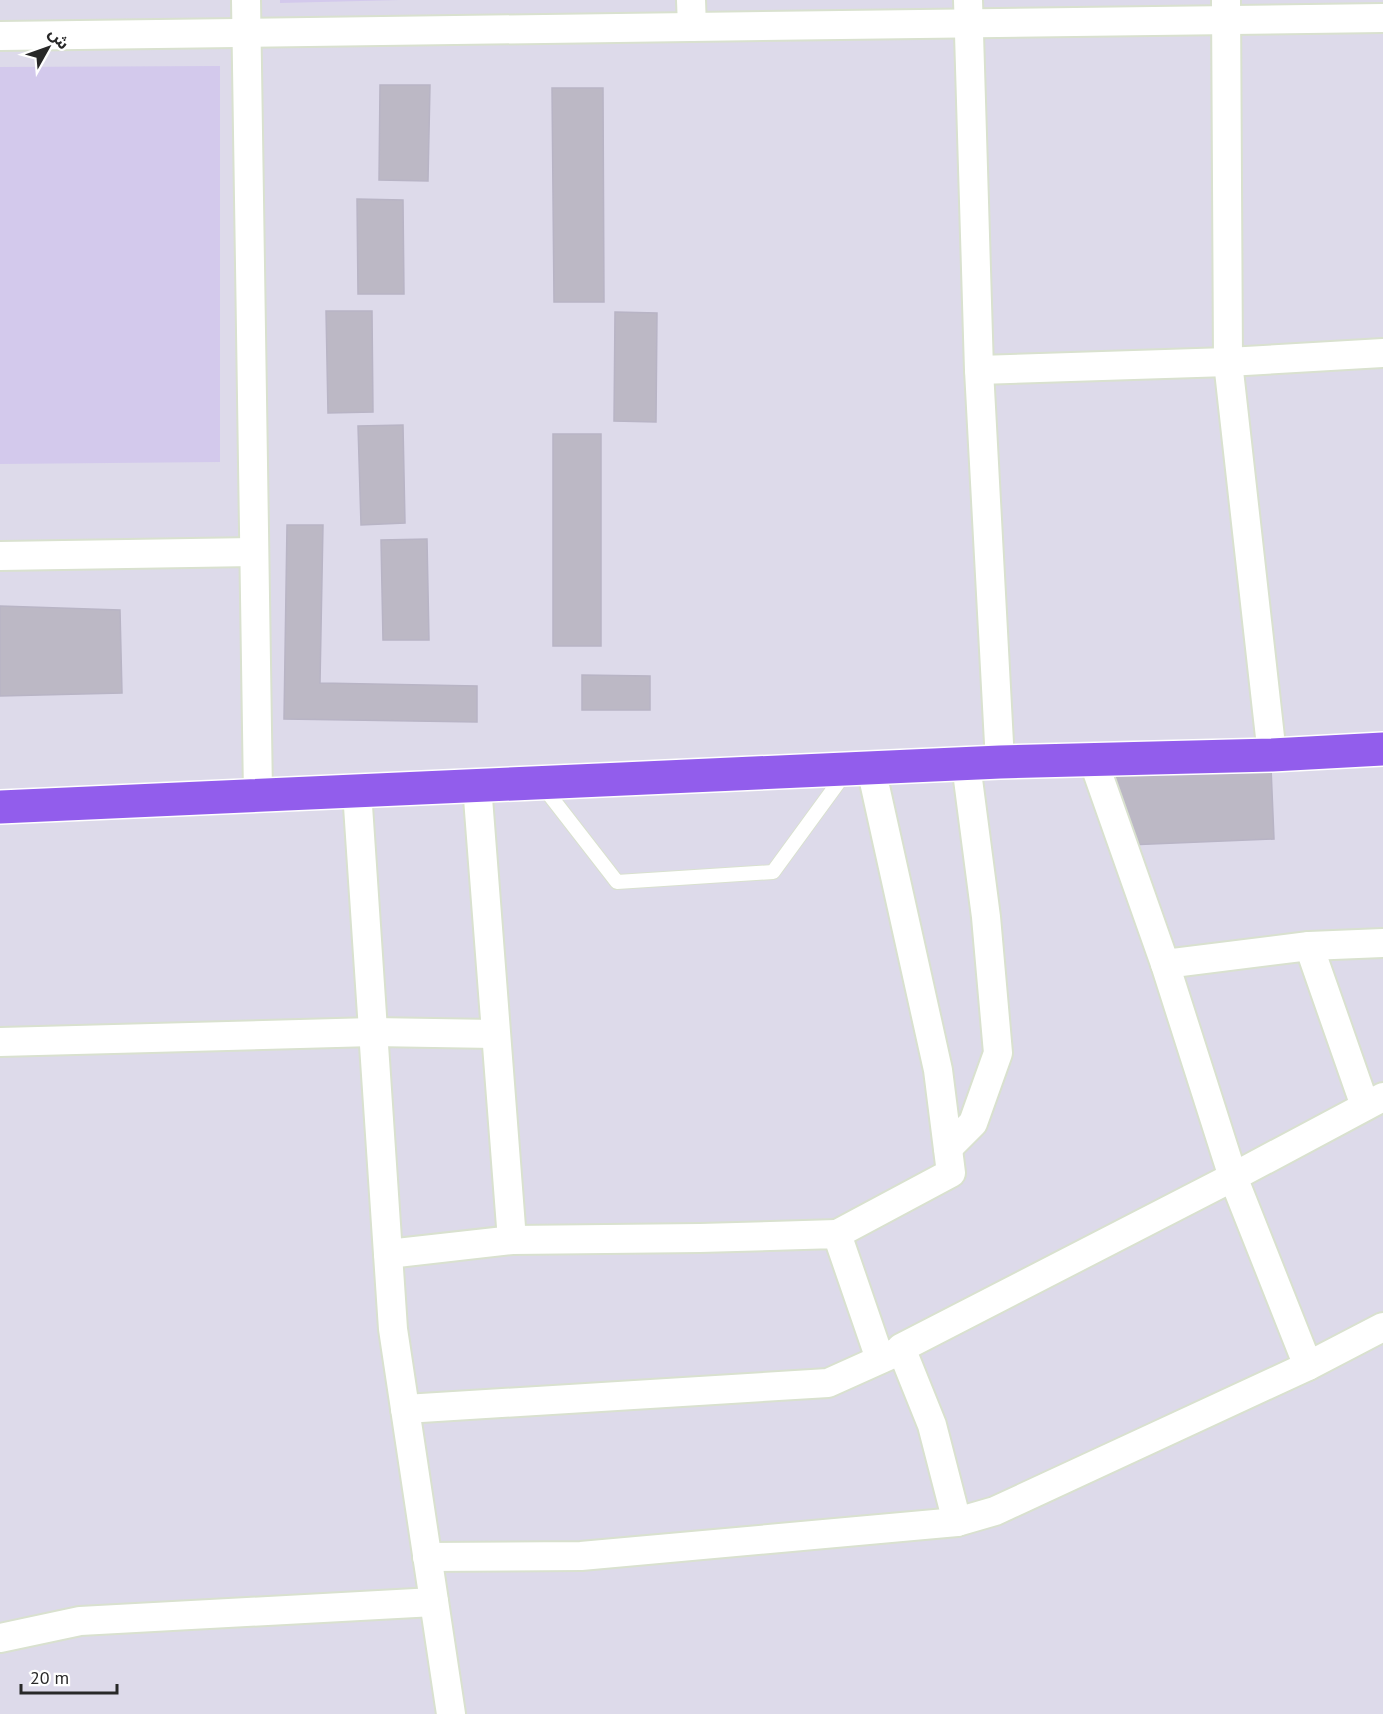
<svg xmlns="http://www.w3.org/2000/svg" width="1383" height="1714" viewBox="0 0 1383 1714" font-family="'PT Sans','Noto Sans Arabic',sans-serif">
	<style>
		.education { fill: #d3c9ec }
		.building { fill: #bcb8c5; stroke: #b8b4c5; stroke-width: 1.5 }
		.lines { fill: none; stroke-linecap: round; stroke-linejoin: round }
		.service-casing { stroke: #d9e1cf; stroke-width: 16 }
		.minor-casing { stroke: #d9e1cf; stroke-width: 32 }
		.primary-casing { stroke: #fff; stroke-width: 36 }
		.service { stroke: #fff; stroke-width: 14 }
		.minor { stroke: #fff; stroke-width: 28 }
		.primary { stroke: #925dec; stroke-width: 33 }
	</style>
	<rect width="100%" height="100%" fill="#dddaea"/>
	<!-- education -->
	<g class="education">
		<path d="M280 0H401L280 3Z"/>
		<path d="M220 66V462L0 464V67Z"/>
	</g>
	<!-- building -->
	<g class="building">
		<path d="M380 85H430L428 181 379 180Z"/>
		<path d="M552 88H603L604 302H554Z"/>
		<path d="M357 199 403 200 404 294H358Z"/>
		<path d="M326 311H372L373 412 328 413Z"/>
		<path d="M615 312 657 313 656 422 614 421Z"/>
		<path d="M403 425 405 523 361 525 358 426Z"/>
		<rect x="553" y="434" width="48" height="212"/>
		<path d="M287 525H323L320 683 477 686V722L284 719Z"/>
		<path d="M427 539 429 640H383L381 540Z"/>
		<path d="M0 606 120 610 122 693 0 696Z"/>
		<path d="M582 675 650 676V710H582Z"/>
		<path d="M1271 767 1274 839 1128 845 1104 770Z"/>
	</g>
	<g class="lines">
		<!-- service casing -->
		<g class="service-casing">
			<path id="service" d="M541 784 617 882 773 872 846 772"/>
		</g>
		<!-- minor casing -->
		<g class="minor-casing">
			<g id="minor">
				<path d="M246 0 258 795"/>
				<path d="M691 0 692 27"/>
				<path d="M968 0 979 370 1000 762"/>
				<path d="M1226 1 1228 362 1272 755"/>
				<path d="M0 36 1383 18"/>
				<path d="M979 370 1228 362 1383 353"/>
				<path d="M0 556 254 552"/>
				<path d="M1093 760 1165 964"/>
				<path d="M477 785 512 1240"/>
				<path d="M357 791 393 1329 451 1714"/>
				<path d="M0 1042 373 1032 495 1034"/>
				<path d="M1383 1097 1233 1177 1308 1366 1383 1327"/>
				<path d="M1365 1106 1309 946 1383 943"/>
				<path d="M948 1148 973 1123 998 1053 986 917 966 764"/>
				<path d="M837 1234 951 1173 938 1070 871 768"/>
				<path d="M388 1254 512 1240 700 1238 837 1234 880 1359"/>
				<path d="M1308 1366 995 1511 957 1522 932 1425 901 1348 1233 1177 1165 964 1309 946"/>
				<path d="M405 1409 828 1383 897 1352"/>
				<path d="M427 1557 581 1556 957 1522"/>
				<path d="M0 1638 80 1621 434 1602"/>
			</g>
		</g>
		<!-- primary casing -->
		<g class="primary-casing">
			<path id="primary" d="M0 807 1000 762 1272 755 1383 749"/>
		</g>
		<!-- service -->
		<use href="#service" class="service"/>
		<!-- minor -->
		<use href="#minor" class="minor"/>
		<!-- primary -->
		<use href="#primary" class="primary"/>
	</g>
	<!-- north arrow -->
	<g transform="translate(48 48) rotate(50)" stroke="#ffffff" stroke-width="4.5" paint-order="stroke">
	<path d="M0-4.5L10 22L0 15L-10 22Z" fill="#282828"/>
	<text y="-9" font-size="16" font-weight="bold" text-anchor="middle" fill="#282828">ش</text>
	</g>
	<!-- scale -->
	<path d="M21 1684v9h96v-9" fill="none" stroke="#282828" stroke-width="3"/>
	<text x="30" y="1684" font-size="18" fill="#282828" stroke="#ffffff" stroke-width="4.5" paint-order="stroke">20 m</text>
</svg>
